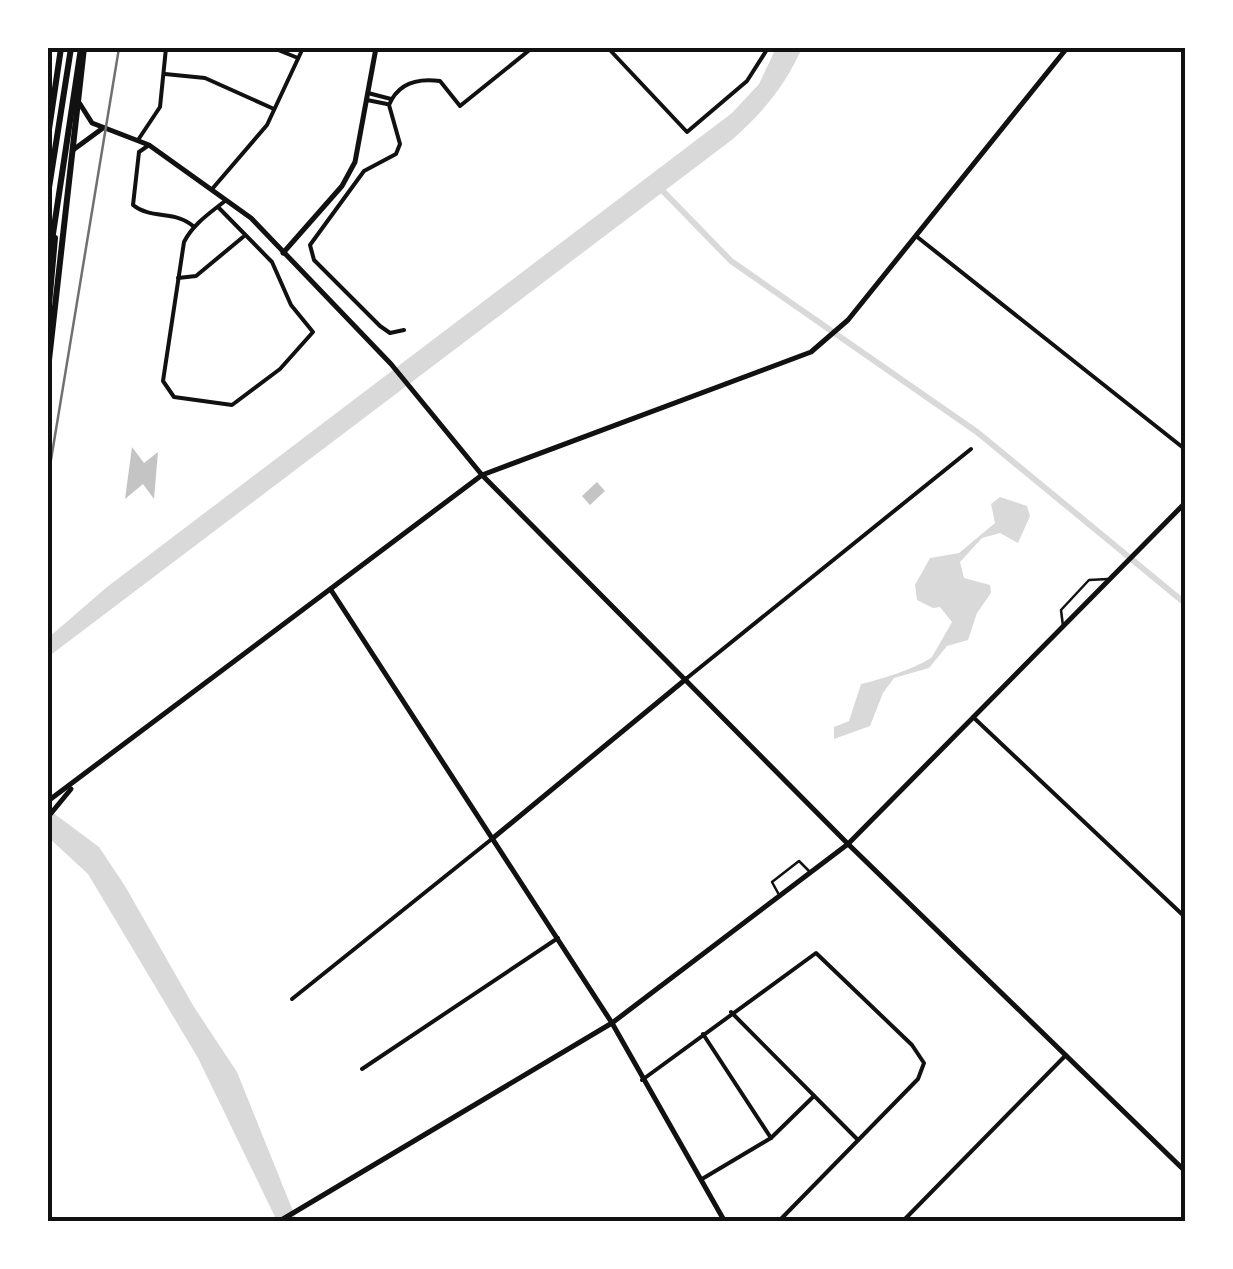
<svg xmlns="http://www.w3.org/2000/svg" width="1233" height="1269" viewBox="0 0 1233 1269" font-family="Montserrat,sans-serif">
	<style>
		.water { fill: #d9d9d9 }
		.lines { fill: none; stroke-linecap: round; stroke-linejoin: round }
		.canal { stroke: #d9d9d9; stroke-width: 6 }
		.building { fill: #c4c4c4 }
		.service { stroke: #111; stroke-width: 2.5 }
		.minor { stroke: #111; stroke-width: 4 }
		.tertiary { stroke: #111; stroke-width: 5 }
		.primary { stroke: #111; stroke-width: 6 }
		.trunk { stroke: #111; stroke-width: 6 }
		.rail { stroke: #707070; stroke-width: 2.5 }
		.neatline { fill: none; stroke: #111; stroke-width: 4 }
	</style>
	<rect width="100%" height="100%" fill="#fff"/>
	<!-- water -->
	<g class="water">
		<path d="M776 48H802C785 86 764 111 733 139L48 657V638L107 587 732 113 759 84Z"/>
		<path d="M1000 497 1027 506 1030 516 1018 543 1000 533 982 538 960 562 964 578 990 585 991 593 977 613 968 640 947 646 929 668 894 678 883 693 870 726 834 739V727L849 721 861 684C882 679 915 669 932 657L952 622 940 607 933 608 917 600 915 585 930 558 959 553 995 523 991 504Z"/>
		<path d="M48 809 99 847 125 886 194 1007 237 1072 297 1221H277L198 1058 88 874 48 837Z"/>
	</g>
	<g class="lines">
		<!-- canal -->
		<path class="canal" d="M660 188 731 261 977 432 1186 604"/>
	</g>
	<!-- building -->
	<g class="building">
		<path d="M132 447 144 463 158 452 154 499 143 484 125 499Z"/>
		<path d="M597 482 605 491 590 505 582 496Z"/>
	</g>
	<g class="lines">
		<!-- service -->
		<g class="service">
			<path d="M1063 626 1061 610 1089 580 1108 579"/>
			<path d="M778 893 772 882 799 861 810 872"/>
		</g>
		<!-- minor -->
		<g class="minor">
			<path d="M273 48 298 58"/>
			<path d="M608 48 687 132 747 81 768 48"/>
			<path d="M165 74 205 78 274 109"/>
			<path d="M368 93 391 99"/>
			<path d="M367 100 387 104"/>
			<path d="M138 140 160 107 166 48"/>
			<path d="M149 145 139 152 133 205C151 220 177 210 194 227"/>
			<path d="M213 188 267 125 303 48"/>
			<path d="M218 207 272 262 291 305 313 332 280 369 232 405 174 397 163 381 184 242C193 224 210 213 225 201"/>
			<path d="M916 236 1186 450"/>
			<path d="M178 278 196 276 243 237"/>
			<path d="M404 330 390 333 380 326 314 260 310 245 364 171 396 154 400 144 389 105C398 83 418 78 440 81L460 106 532 48"/>
			<path d="M687 678 971 449"/>
			<path d="M973 717 1186 918"/>
			<path d="M292 999 493 838"/>
			<path d="M731 1012 858 1140"/>
			<path d="M362 1069 558 938"/>
			<path d="M642 1080 816 953 912 1045 924 1063 918 1079 778 1222"/>
			<path d="M771 1138 814 1096"/>
			<path d="M702 1179 771 1138 703 1034"/>
			<path d="M902 1222 1066 1055"/>
		</g>
		<!-- tertiary -->
		<g class="tertiary">
			<path d="M80 104 92 123 149 145 251 218 391 364 482 475 848 844 1186 1172"/>
			<path d="M73 150 103 128"/>
			<path d="M283 253 342 186 355 162 376 48"/>
			<path d="M331 590 612 1023 725 1222"/>
			<path d="M48 801 482 475 811 352 848 320 1067 48"/>
			<path d="M48 817 71 789"/>
			<path d="M493 838 686 679"/>
			<path d="M278 1222 612 1023 848 844 1186 502"/>
		</g>
		<!-- primary -->
		<g class="primary">
			<path d="M48 136 61 48"/>
			<path d="M48 369 84 48"/>
		</g>
		<!-- trunk -->
		<g class="trunk">
			<path d="M48 194 71 48"/>
			<path d="M48 267 81 48"/>
			<path d="M48 316 55 238"/>
		</g>
		<!-- rail -->
		<path class="rail" d="M48 478 119 48"/>
	</g>
	<!-- border -->
	<rect width="1233" height="1269" fill="none" stroke="#ffffff" stroke-width="100"/>
	<rect x="50" y="50" width="1133" height="1169" class="neatline"/>
</svg>
